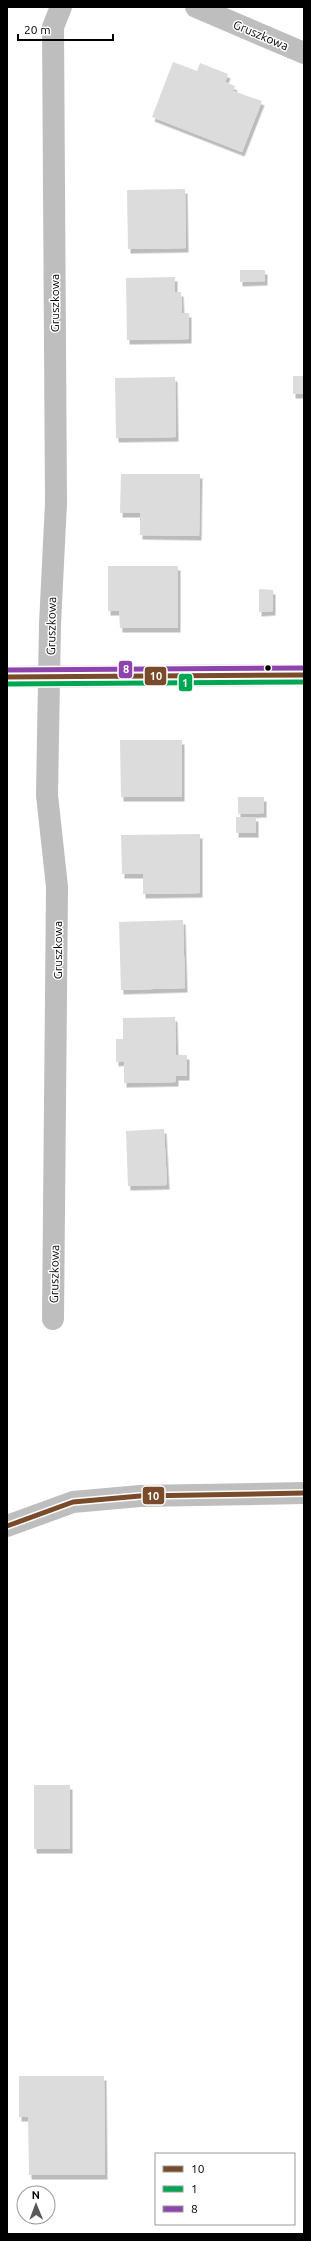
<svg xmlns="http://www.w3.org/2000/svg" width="311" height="2241" viewBox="0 0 311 2241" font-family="Ubuntu,sans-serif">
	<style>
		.building { fill: #dcdcdc; filter: url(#shadow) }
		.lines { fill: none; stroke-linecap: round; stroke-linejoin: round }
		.minor { stroke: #bebebe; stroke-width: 22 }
		.bus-1-casing { stroke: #fff; stroke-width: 8 }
		.bus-2-casing { stroke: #fff; stroke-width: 8 }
		.bus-3-casing { stroke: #fff; stroke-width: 8 }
		.bus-1 { stroke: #7a4b2a; stroke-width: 5 }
		.bus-2 { stroke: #00a651; stroke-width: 5 }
		.bus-3 { stroke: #8e44ad; stroke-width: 5 }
		.bus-dot { fill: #000; stroke: #fff; stroke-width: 1.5 }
		.labels { text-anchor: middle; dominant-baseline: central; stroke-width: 3; stroke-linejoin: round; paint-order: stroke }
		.street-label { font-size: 12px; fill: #000; stroke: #fff }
		.line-badge { stroke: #fff; stroke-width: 1.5 }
		.badge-label { font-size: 11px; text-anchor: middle; font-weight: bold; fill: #fff }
	</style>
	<defs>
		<filter id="shadow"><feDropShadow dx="2.5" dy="4.5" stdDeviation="0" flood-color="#0004"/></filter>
	</defs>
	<rect width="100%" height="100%" fill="#fff"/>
	<!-- building -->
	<g class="building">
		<path d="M173 62 197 71 200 63 228 74 225 82 235 86 233 91 262 101 242 152 152 117Z"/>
		<path d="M185 189 186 248 128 249 127 190Z"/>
		<path d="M240 270H265V281L240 282Z"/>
		<path d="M175 277V292H181L182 313H189V339L127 340 126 278Z"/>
		<rect x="293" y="376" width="11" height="18"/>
		<path d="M175 377 176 437 116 438 115 378Z"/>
		<path d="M121 474H200L199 536 140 535V513H120Z"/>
		<path d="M108 566H178V628H120L119 611H108Z"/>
		<path d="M259 589 273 590V611L259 612Z"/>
		<path d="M120 740H182V797H121Z"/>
		<path d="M238 797H264V813L238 814Z"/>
		<rect x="236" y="817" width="20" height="16"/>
		<path d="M200 834V893L143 894V874H122L121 835Z"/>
		<path d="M183 920 185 988 121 990 119 922Z"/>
		<path d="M175 1017 176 1055H187V1076H176V1082L124 1083V1061L116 1062V1039H123V1018Z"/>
		<path d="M164 1129 167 1185 128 1186 126 1131Z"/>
		<rect x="34" y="1785" width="36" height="64"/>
		<path d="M19 2076H104L105 2175H29L28 2117H19Z"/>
	</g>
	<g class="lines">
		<!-- minor -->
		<g class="minor">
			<path d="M196 7 304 53"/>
			<path d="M7 677 304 675"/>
			<path d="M53 1319 57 887 47 795 50 624 56 503 53 27 61 7"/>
			<path d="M7 1526 73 1502 140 1496 304 1493"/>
		</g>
		<!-- bus-1 casing -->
		<g class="bus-1-casing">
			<g id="bus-1">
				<path d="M7 677 304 675"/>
				<path d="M7 1526 73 1502 140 1496 304 1493"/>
			</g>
		</g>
		<!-- bus-2 casing -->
		<g class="bus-2-casing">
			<path id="bus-2" d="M7 684 304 682"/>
		</g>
		<!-- bus-3 casing -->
		<g class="bus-3-casing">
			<path id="bus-3" d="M7 670 304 668"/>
		</g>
		<!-- bus-1 -->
		<use href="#bus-1" class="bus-1"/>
		<!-- bus-2 -->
		<use href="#bus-2" class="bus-2"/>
		<!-- bus-3 -->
		<use href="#bus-3" class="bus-3"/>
	</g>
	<!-- markers -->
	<circle class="bus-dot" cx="268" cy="668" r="3.5"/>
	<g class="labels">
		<!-- street labels -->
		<g class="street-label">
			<text transform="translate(261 35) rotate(23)">Gruszkowa</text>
			<text transform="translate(54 303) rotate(-90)">Gruszkowa</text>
			<text transform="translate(51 626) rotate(-89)">Gruszkowa</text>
			<text transform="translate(57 950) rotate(-90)">Gruszkowa</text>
			<text transform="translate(54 1274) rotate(-89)">Gruszkowa</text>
		</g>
	</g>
	<g class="line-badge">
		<rect x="118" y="660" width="15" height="19" rx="4" fill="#8e44ad"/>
		<rect x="144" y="666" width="23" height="20" rx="4" fill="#7a4b2a"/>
		<rect x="178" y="673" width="15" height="19" rx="4" fill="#00a651"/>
		<rect x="142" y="1486" width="23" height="19" rx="4" fill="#7a4b2a"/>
	</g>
	<g class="badge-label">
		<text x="126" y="673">8</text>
		<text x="156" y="680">10</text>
		<text x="185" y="687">1</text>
		<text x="153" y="1500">10</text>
	</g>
	<!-- border -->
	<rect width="311" height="2241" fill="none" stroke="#000000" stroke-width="16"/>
	<!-- legend -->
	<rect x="155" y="2153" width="140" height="72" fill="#ffffff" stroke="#999999"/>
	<rect x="163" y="2166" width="20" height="6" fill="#7a4b2a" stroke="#999999"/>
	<text x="191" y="2173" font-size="12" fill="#000000">10</text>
	<rect x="163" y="2186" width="20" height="6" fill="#00a651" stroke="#999999"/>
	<text x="191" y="2193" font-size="12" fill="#000000">1</text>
	<rect x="163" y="2206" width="20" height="6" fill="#8e44ad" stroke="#999999"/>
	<text x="191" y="2213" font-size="12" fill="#000000">8</text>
	<!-- north arrow -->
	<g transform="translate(36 2205) rotate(359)"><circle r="19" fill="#ffffff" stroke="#999999"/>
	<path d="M0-3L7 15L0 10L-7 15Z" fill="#595959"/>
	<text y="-6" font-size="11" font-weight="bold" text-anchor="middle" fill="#000000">N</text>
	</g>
	<!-- scale -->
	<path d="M18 34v6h95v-6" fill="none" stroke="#000000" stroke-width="2"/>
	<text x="24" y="34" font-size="12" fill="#000000" stroke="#ffffff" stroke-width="3" paint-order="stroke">20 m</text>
</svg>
